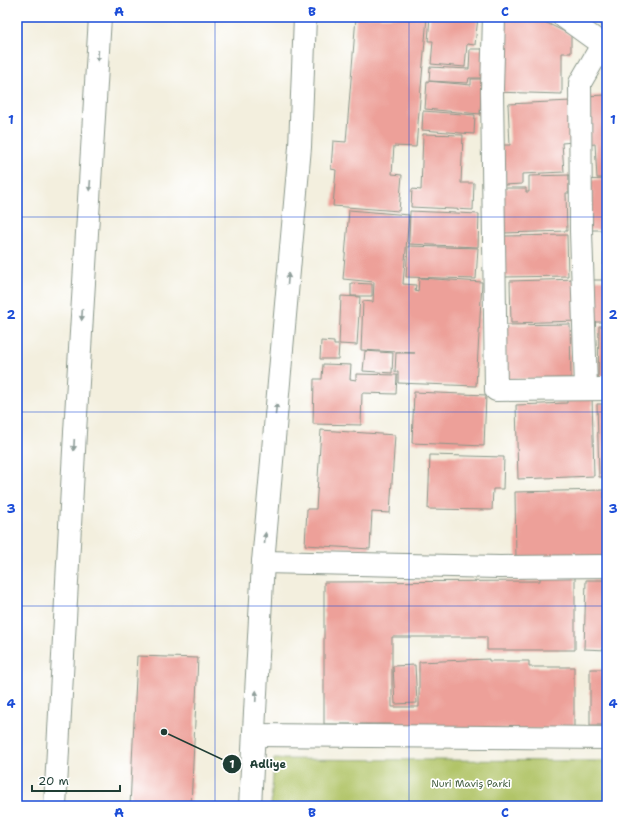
<svg xmlns="http://www.w3.org/2000/svg" width="624" height="823" viewBox="0 0 624 823" font-family="'Shantell Sans',sans-serif">
	<style>
		.green { fill: #b1c468; stroke: #68804e }
		.building { fill: #eda099 }
		.lines { fill: none; stroke-linecap: round; stroke-linejoin: round }
		.minor-casing { stroke: #899689; stroke-width: 24 }
		.minor { stroke: #fff; stroke-width: 22 }
		.oneway { fill: #8f9e9a }
		.grid { fill: none; stroke: #1d4ed8; stroke-width: 1; stroke-opacity: 0.55 }
		.labels { text-anchor: middle; dominant-baseline: central; stroke-width: 3.5; stroke-linejoin: round; paint-order: stroke }
		.park-label { font-size: 10px; fill: #445f41; stroke: #fff }
		.leader { fill: none; stroke: #1f3d34; stroke-width: 1.5 }
		.callout-dot { fill: #1f3d34; stroke: #fff; stroke-width: 1.5 }
		.mark-label { font-size: 12px; text-anchor: middle; font-weight: bold; fill: #fff }
		.callout-label { font-size: 11px; text-anchor: middle; font-weight: bold; fill: #1f3d34; stroke: #fff; stroke-width: 3.5; stroke-linejoin: round; paint-order: stroke }
		.neatline { fill: none; stroke: #1d4ed8; stroke-width: 1.5 }
		.grid-label { font-size: 13px; text-anchor: middle; font-weight: bold; fill: #1d4ed8 }
	</style>
	<rect width="100%" height="100%" fill="#fff"/>
	<filter id="ink" filterUnits="userSpaceOnUse"><feTurbulence type="fractalNoise" baseFrequency=".025" numOctaves="2"/><feDisplacementMap in="SourceGraphic" scale="8" xChannelSelector="R" yChannelSelector="G"/><feConvolveMatrix kernelMatrix="1 2 1 2 8 2 1 2 1" color-interpolation-filters="sRGB"/></filter>
	<filter id="wash" filterUnits="userSpaceOnUse"><feTurbulence type="fractalNoise" baseFrequency=".012" numOctaves="4" result="noise"/><feDisplacementMap in="SourceGraphic" scale="16" xChannelSelector="R" yChannelSelector="G"/><feGaussianBlur stdDeviation="0.9" result="paint"/><feColorMatrix in="noise" values="0 0 0 0 0 0 0 0 0 0 0 0 0 0 0 0 0 1.4 0 .05"/><feComposite in="paint" operator="in"/></filter>
	<g filter="url(#wash)">
		<rect width="100%" height="100%" fill="#f3efde"/>
		<!-- green -->
		<path class="green" d="M274 759 607 761V806H271Z"/>
		<g id="blocks">
			<!-- building -->
			<g class="building">
				<path d="M356 17H427L416 147 394 146 392 174 402 175 399 211 333 206 336 170 331 169 333 141 346 142Z"/>
				<path d="M430 17H478L475 45 467 44 465 67 431 64 433 41H428Z"/>
				<path d="M500 17H535L571 35V53H562V94L493 92Z"/>
				<path d="M596 17H607V35Z"/>
				<path d="M470 49H486L485 78H469L468 83 429 81 430 67 469 69Z"/>
				<path d="M471 79H482L480 114 425 109 427 81 471 85Z"/>
				<path d="M607 95V178H597L595 144 586 145 583 96Z"/>
				<path d="M571 101 573 142 562 143 564 172 522 174V184L504 185 502 145H510L508 104Z"/>
				<path d="M423 111 475 115 474 134 422 130Z"/>
				<path d="M423 134 463 135 461 183H474L473 210 411 207 412 189 421 190Z"/>
				<path d="M569 175V193H566L567 231 504 233 503 188H526V192H529V176Z"/>
				<path d="M607 179V230H584L582 180Z"/>
				<path d="M349 210 409 215 403 284 416 285 415 291 418 292 419 278 482 282 476 386 398 383V372H395L396 353H415L361 350 363 301 373 302 374 282 343 279Z"/>
				<path d="M410 211 479 214 478 247 409 244Z"/>
				<path d="M567 235 568 276 504 277V236Z"/>
				<path d="M604 240H607V322H590L591 280H603Z"/>
				<path d="M408 246 478 248 476 279 406 277Z"/>
				<path d="M577 279 578 321 511 323 510 281Z"/>
				<path d="M351 283 372 284V296H351Z"/>
				<path d="M341 296 360 297 357 345 339 344Z"/>
				<path d="M570 324 571 378 506 379 505 325Z"/>
				<path d="M599 326H607V385H598Z"/>
				<path d="M321 341 334 342V345H339L338 359H320Z"/>
				<path d="M365 351 393 353 392 373 363 371Z"/>
				<path d="M323 364 351 365 350 379 356 380V374L397 375 396 394 362 393 361 425 313 424 314 379H322Z"/>
				<path d="M414 392 486 395 484 446 412 443Z"/>
				<path d="M567 396H592L594 476 518 479 516 405 567 403Z"/>
				<path d="M597 404H607V477H599Z"/>
				<path d="M321 430 395 435 390 513 372 512 370 549 305 545 307 509H316Z"/>
				<path d="M430 455 504 457 503 489H493L492 510 428 509Z"/>
				<path d="M604 490 605 558 516 560 515 492Z"/>
				<path d="M540 574H575V650H487V637H392V707H419V662L489 659V661H529V667H574V729L391 730V724H324V582L540 581Z"/>
				<path d="M586 580H607V650L584 649Z"/>
				<path d="M137 656 198 658 191 806H130Z"/>
				<path d="M415 665 417 703 395 704 393 666Z"/>
				<rect x="590" y="669" width="17" height="56"/>
			</g>
		</g>
	</g>
	<g filter="url(#ink)">
		<use href="#blocks" fill-opacity="0" stroke="#899689" stroke-width="1"/>
		<g class="lines">
			<!-- minor casing -->
			<g class="minor-casing">
				<g id="minor">
					<path d="M494 17 492 89 496 390 607 389"/>
					<path d="M564 17 607 48"/>
					<path d="M586 388 581 231 580 83 602 45"/>
					<path d="M263 562 500 567 607 566"/>
					<path d="M255 735 607 738"/>
					<path d="M55 806 75 432 100 17"/>
					<path d="M250 806 263 562 300 147 305 17"/>
				</g>
			</g>
			<!-- minor -->
			<use href="#minor" class="minor"/>
		</g>
		<!-- one-way arrows -->
		<defs><path id="oneway-solid" d="M-6-.8H1V-3.2L6.5 0L1 3.2V.8H-6Z"/></defs>
		<g class="oneway">
			<use href="#oneway-solid" transform="translate(98 56) rotate(94)"/>
			<use href="#oneway-solid" transform="translate(90 186) rotate(94)"/>
			<use href="#oneway-solid" transform="translate(288 279) rotate(-85)"/>
			<use href="#oneway-solid" transform="translate(82 315) rotate(94)"/>
			<use href="#oneway-solid" transform="translate(276 409) rotate(-85)"/>
			<use href="#oneway-solid" transform="translate(74 445) rotate(93)"/>
			<use href="#oneway-solid" transform="translate(265 538) rotate(-85)"/>
			<use href="#oneway-solid" transform="translate(256 696) rotate(-87)"/>
		</g>
	</g>
	<!-- grid -->
	<path class="grid" d="M215 17V806M409 17V806M17 217H607M17 412H607M17 606H607"/>
	<g class="labels">
		<!-- park labels -->
		<g class="park-label">
			<text x="471" y="783">Nuri Maviş Parki</text>
		</g>
	</g>
	<!-- callouts -->
	<path class="leader" d="M164 732L232 764"/>
	<g class="callout-dot">
		<circle cx="164" cy="732" r="4"/>
		<circle cx="232" cy="764" r="10"/>
	</g>
	<g class="mark-label">
		<text x="232" y="768">1</text>
	</g>
	<g class="callout-label">
		<text x="268" y="768">Adliye</text>
	</g>
	<!-- margin -->
	<rect width="624" height="823" fill="none" stroke="#fff" stroke-width="44"/>
	<!-- scale -->
	<path d="M32 785v6h88v-6" fill="none" stroke="#1f3d34" stroke-width="2"/>
	<text x="38" y="785" font-size="12" fill="#1f3d34" stroke="#ffffff" stroke-width="3" paint-order="stroke">20 m</text>
	<rect x="22" y="22" width="580" height="779" class="neatline"/>
	<g class="grid-label">
		<text x="119" y="16">A</text>
		<text x="312" y="16">B</text>
		<text x="505" y="16">C</text>
		<text x="11" y="124">1</text>
		<text x="613" y="124">1</text>
		<text x="11" y="319">2</text>
		<text x="613" y="319">2</text>
		<text x="11" y="513">3</text>
		<text x="613" y="513">3</text>
		<text x="11" y="708">4</text>
		<text x="613" y="708">4</text>
		<text x="119" y="817">A</text>
		<text x="312" y="817">B</text>
		<text x="505" y="817">C</text>
	</g>
</svg>
